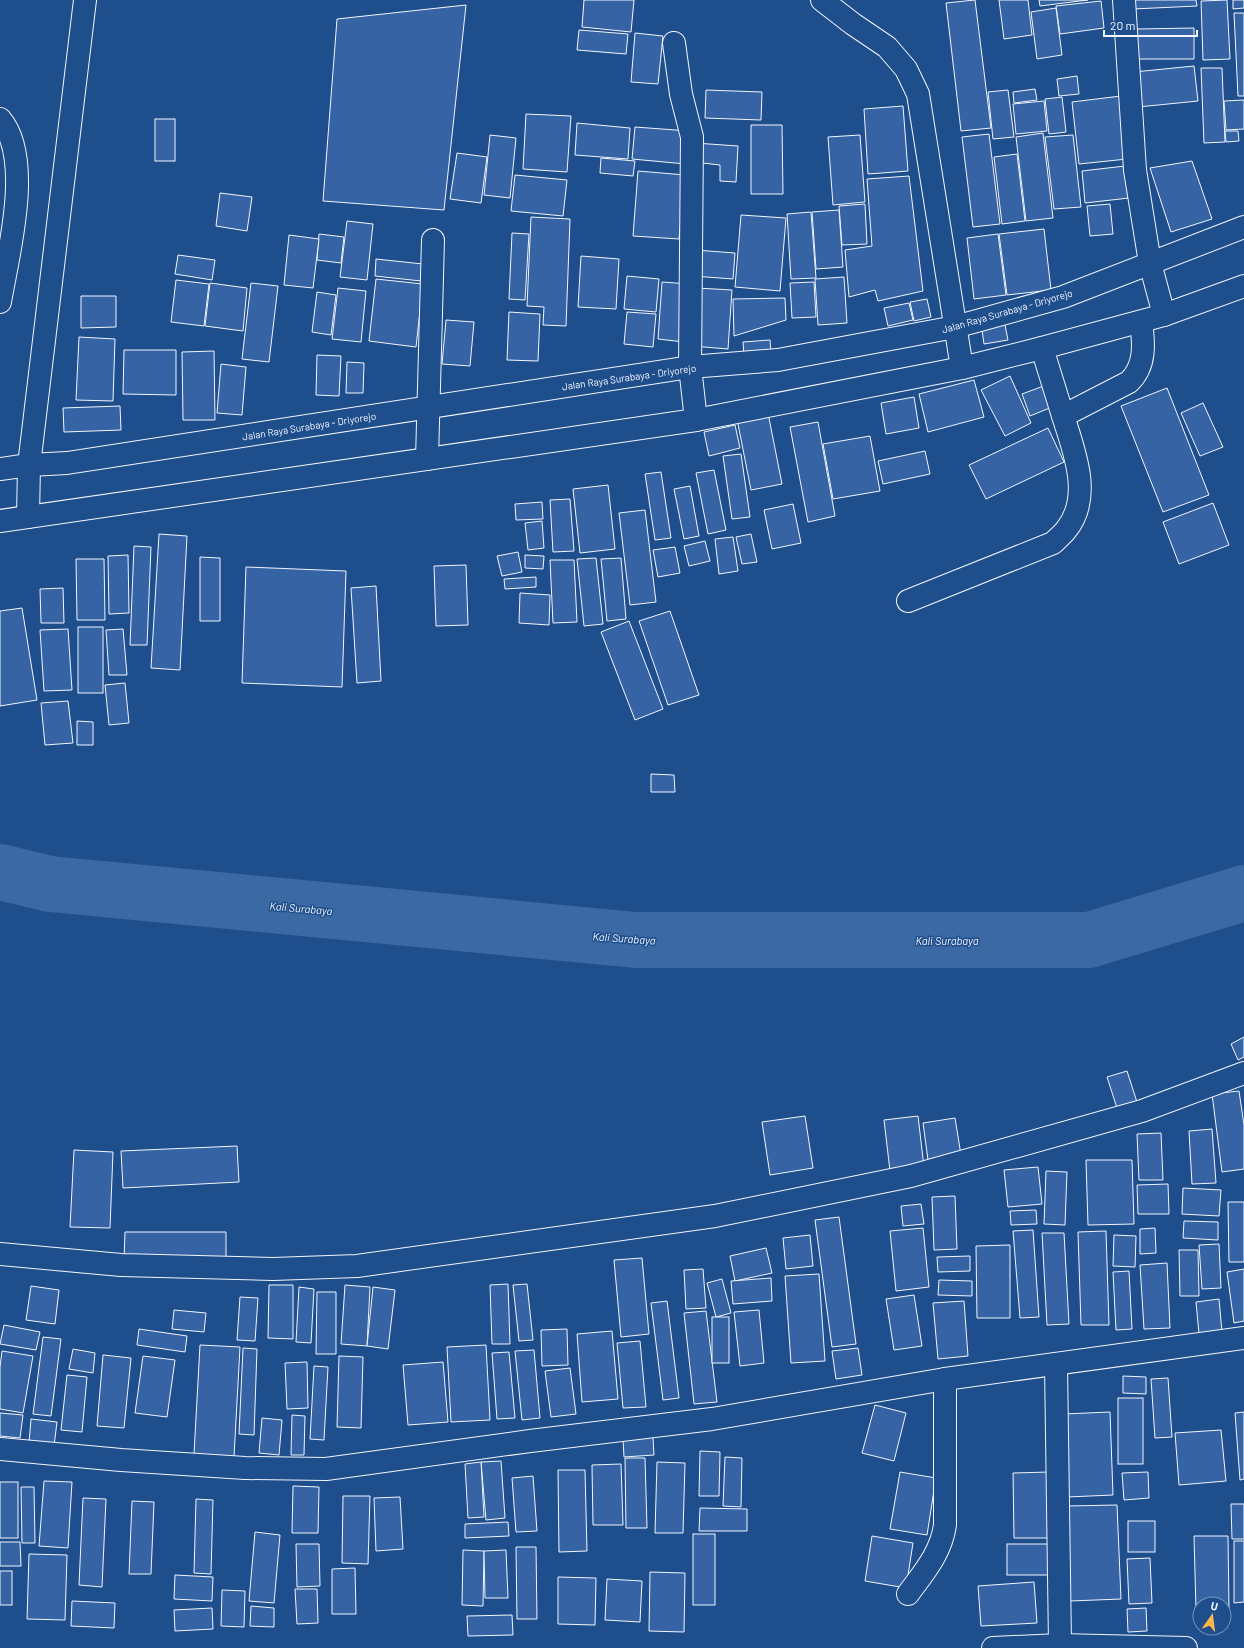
<svg xmlns="http://www.w3.org/2000/svg" width="1244" height="1648" viewBox="0 0 1244 1648" font-family="Barlow,sans-serif">
	<style>
		.lines { fill: none; stroke-linecap: round; stroke-linejoin: round }
		.river { stroke: #3b69a3; stroke-width: 56 }
		.building { fill: #3563a3; stroke: #f2f6ff }
		.minor-casing { stroke: #f2f6ff; stroke-width: 24 }
		.major-casing { stroke: #f2f6ff; stroke-width: 24 }
		.minor { stroke: #1f4e8c; stroke-width: 22 }
		.major { stroke: #1f4e8c; stroke-width: 22 }
		.labels { text-anchor: middle; dominant-baseline: central; stroke-width: 3; stroke-linejoin: round; paint-order: stroke }
		.street-label { font-size: 10px; fill: #f2f6ff; stroke: #1f4e8c }
		.water-label { font-size: 11px; font-style: italic; fill: #f2f6ff; stroke: #1f4e8c }
	</style>
	<rect width="100%" height="100%" fill="#1f4e8c"/>
	<g class="lines">
		<!-- river -->
		<path class="river" d="M0 872 50 884 636 940H1089L1244 893"/>
	</g>
	<!-- building -->
	<g class="building">
		<path d="M584 0H634L631 32 582 27Z"/>
		<path d="M975 0 991 128 961 131 946 3Z"/>
		<path d="M999 0H1028L1032 35 1004 39Z"/>
		<path d="M1039 0H1088L1040 6Z"/>
		<path d="M1132 0H1196L1197 6 1133 9Z"/>
		<path d="M1227 0 1230 59 1203 60 1201 1Z"/>
		<path d="M1233 0H1244V8L1233 9Z"/>
		<path d="M1101 1 1104 28 1060 34 1056 6Z"/>
		<path d="M466 5 444 210 323 201 337 19Z"/>
		<path d="M1056 8 1062 55 1037 59 1031 12Z"/>
		<path d="M1234 13H1244V96H1238Z"/>
		<path d="M1194 28V59H1137V29Z"/>
		<path d="M579 30 628 34 626 54 577 50Z"/>
		<path d="M635 33 663 36 658 84 631 82Z"/>
		<path d="M1194 66 1198 101 1138 107 1134 72Z"/>
		<path d="M1201 68H1222L1225 142 1204 143Z"/>
		<path d="M1077 76 1079 94 1059 96 1057 79Z"/>
		<path d="M1035 89 1037 100 1014 103 1013 92Z"/>
		<path d="M706 90 762 92 761 120 705 118Z"/>
		<path d="M1008 90 1014 137 993 139 988 92Z"/>
		<path d="M1121 96 1127 159 1079 164 1072 102Z"/>
		<path d="M1062 97 1066 132 1049 134 1045 99Z"/>
		<path d="M1244 100V129L1226 130 1224 101Z"/>
		<path d="M1044 101 1047 131 1016 134 1013 104Z"/>
		<path d="M903 106 908 171 868 174 864 109Z"/>
		<path d="M526 114 571 116 567 172 523 169Z"/>
		<rect x="155" y="119" width="20" height="42"/>
		<path d="M577 123 630 128 628 159 575 155Z"/>
		<path d="M751 125H782L783 194H751Z"/>
		<path d="M635 127 689 131 686 164 632 159Z"/>
		<path d="M1225 131H1238L1239 141 1226 142Z"/>
		<path d="M1043 133 1053 218 1026 221 1016 137Z"/>
		<path d="M989 134 1000 224 973 227 962 137Z"/>
		<path d="M490 135 516 138 510 198 484 195Z"/>
		<path d="M860 135 865 202 833 205 828 137Z"/>
		<path d="M1073 135 1081 207 1054 209 1045 137Z"/>
		<path d="M695 143 738 146 736 182 720 181V165L694 162Z"/>
		<path d="M457 153 487 157 481 203 450 199Z"/>
		<path d="M1017 154 1025 221 1002 224 994 157Z"/>
		<path d="M601 158 635 161 633 176 600 173Z"/>
		<path d="M1192 161 1212 219 1171 232 1150 168Z"/>
		<path d="M1125 166 1129 198 1085 203 1082 171Z"/>
		<path d="M638 171 685 175 679 239 633 236Z"/>
		<path d="M515 175 567 180 563 216 511 211Z"/>
		<path d="M909 176 923 291 878 301 875 290 849 297 845 250 872 246 867 179Z"/>
		<path d="M220 193 252 197 247 231 216 226Z"/>
		<path d="M865 204 867 244 842 245 839 206Z"/>
		<path d="M1110 204 1113 234 1090 236 1087 206Z"/>
		<path d="M839 210 843 267 816 269 812 212Z"/>
		<path d="M811 212 816 278 791 279 787 214Z"/>
		<path d="M741 215 786 218 780 291 735 287Z"/>
		<path d="M531 217 570 219 566 326 543 325 544 307 527 306Z"/>
		<path d="M347 221 373 224 367 280 340 277Z"/>
		<path d="M1044 229 1051 290 1007 295 999 234Z"/>
		<path d="M512 233 529 234 525 300 509 299Z"/>
		<path d="M319 234 344 237 341 263 317 260Z"/>
		<path d="M998 234 1006 295 974 299 967 238Z"/>
		<path d="M289 235 319 239 313 288 284 285Z"/>
		<path d="M695 250 735 253 733 279 693 276Z"/>
		<path d="M178 255 215 260 212 280 175 274Z"/>
		<path d="M581 256 619 259 616 309 578 307Z"/>
		<path d="M376 259 423 264 421 281 375 276Z"/>
		<path d="M627 276 659 279 656 312 624 309Z"/>
		<path d="M844 277 847 323 818 325 815 279Z"/>
		<path d="M376 279 423 284 416 347 369 341Z"/>
		<path d="M176 280 209 284 204 326 171 322Z"/>
		<path d="M662 282 689 284 684 342 658 339Z"/>
		<path d="M814 282 816 317 792 318 790 283Z"/>
		<path d="M210 283 247 288 243 331 205 326Z"/>
		<path d="M251 283 278 286 269 362 242 359Z"/>
		<path d="M338 288 366 291 361 342 332 339Z"/>
		<path d="M697 288 732 290 728 349 692 346Z"/>
		<path d="M317 292 336 295 331 335 312 332Z"/>
		<path d="M81 296H116V327L81 328Z"/>
		<path d="M785 298 786 320 734 336 733 299Z"/>
		<path d="M927 299 931 317 914 321 910 302Z"/>
		<path d="M909 303 913 320 888 326 884 308Z"/>
		<path d="M509 312 540 314 538 361 507 360Z"/>
		<path d="M627 312 656 314 653 347 624 344Z"/>
		<path d="M446 320 474 322 470 366 442 364Z"/>
		<path d="M1004 320 1008 340 984 344 981 323Z"/>
		<path d="M79 337 115 339 113 401 76 400Z"/>
		<path d="M770 340 771 354 744 356 743 342Z"/>
		<path d="M124 350H176V395L123 394Z"/>
		<path d="M214 351 215 420H183L182 352Z"/>
		<path d="M317 355 341 356 339 396 316 395Z"/>
		<path d="M347 362 364 363 363 393H346Z"/>
		<path d="M221 364 246 367 242 415 217 413Z"/>
		<path d="M1010 376 1031 423 1005 436 981 390Z"/>
		<path d="M974 380 984 417 928 432 919 394Z"/>
		<path d="M1049 384 1057 405 1030 416 1022 394Z"/>
		<path d="M1167 388 1209 495 1163 512 1121 406Z"/>
		<path d="M914 397 919 428 886 434 881 403Z"/>
		<path d="M1203 403 1223 447 1200 456 1181 413Z"/>
		<path d="M120 406 121 430 64 432 63 408Z"/>
		<path d="M768 413 782 484 751 490 737 419Z"/>
		<path d="M818 422 835 516 808 522 790 427Z"/>
		<path d="M735 425 740 448 709 456 704 432Z"/>
		<path d="M1048 428 1064 462 986 499 969 465Z"/>
		<path d="M870 436 880 491 833 499 823 444Z"/>
		<path d="M925 451 930 474 883 484 878 461Z"/>
		<path d="M741 454 750 517 732 519 723 456Z"/>
		<path d="M714 470 726 530 708 534 696 473Z"/>
		<path d="M661 472 671 538 655 540 645 474Z"/>
		<path d="M608 485 615 549 580 553 573 489Z"/>
		<path d="M690 486 699 536 684 539 674 489Z"/>
		<path d="M570 499 574 551 553 552 550 500Z"/>
		<path d="M542 502 543 519 516 520 515 504Z"/>
		<path d="M1213 503 1229 545 1179 564 1163 522Z"/>
		<path d="M793 504 801 543 772 549 764 510Z"/>
		<path d="M645 510 656 602 630 605 619 513Z"/>
		<path d="M542 521 544 548 528 550 525 523Z"/>
		<path d="M159 534 187 536 180 670 151 668Z"/>
		<path d="M751 534 757 562 742 564 736 537Z"/>
		<path d="M733 537 738 571 719 574 715 539Z"/>
		<path d="M705 541 710 561 689 566 684 546Z"/>
		<path d="M134 546 151 547 147 645H130Z"/>
		<path d="M675 547 680 573 658 577 653 550Z"/>
		<path d="M518 552 522 572 502 576 497 556Z"/>
		<path d="M128 555 129 613 109 614 108 556Z"/>
		<path d="M525 555 544 556 543 569 525 568Z"/>
		<path d="M200 557 220 558V621H200Z"/>
		<path d="M596 558 603 624 584 626 577 559Z"/>
		<path d="M621 558 626 619 607 621 601 559Z"/>
		<path d="M76 559H104L105 620H77Z"/>
		<path d="M550 560H574L577 622 553 623Z"/>
		<path d="M466 565 468 625 436 626 434 566Z"/>
		<path d="M246 567 346 571 342 687 242 683Z"/>
		<path d="M536 577V587L505 589 504 579Z"/>
		<path d="M376 586 381 681 357 683 351 588Z"/>
		<path d="M63 588 64 623H41L40 589Z"/>
		<path d="M520 593 550 595 549 625 519 623Z"/>
		<path d="M22 608 37 700 0 706V611Z"/>
		<path d="M670 611 699 695 668 705 639 621Z"/>
		<path d="M629 621 663 709 635 720 601 632Z"/>
		<rect x="78" y="627" width="25" height="66"/>
		<path d="M68 629 72 690 44 691 40 630Z"/>
		<path d="M123 629 127 675H109L106 630Z"/>
		<path d="M125 683 129 723 109 725 105 685Z"/>
		<path d="M68 701 73 743 45 745 41 703Z"/>
		<path d="M77 721 93 722V745H77Z"/>
		<path d="M651 774 674 775 675 792H651Z"/>
		<path d="M1244 1037V1057L1238 1060 1231 1044Z"/>
		<path d="M1127 1071 1137 1102 1117 1108 1107 1077Z"/>
		<path d="M1239 1091 1244 1125V1169L1222 1172 1212 1094Z"/>
		<path d="M805 1116 813 1168 770 1175 762 1122Z"/>
		<path d="M918 1116 924 1167 890 1171 884 1120Z"/>
		<path d="M955 1118 961 1155 928 1160 923 1123Z"/>
		<path d="M1212 1129 1216 1183 1192 1184 1189 1131Z"/>
		<path d="M1161 1133 1163 1180H1139L1137 1134Z"/>
		<path d="M237 1146 239 1182 123 1188 121 1151Z"/>
		<path d="M74 1150 113 1152 110 1228 70 1227Z"/>
		<path d="M1086 1160H1132L1134 1224 1088 1225Z"/>
		<path d="M1038 1167 1042 1204 1008 1207 1004 1170Z"/>
		<path d="M1046 1171 1067 1172 1065 1225 1044 1224Z"/>
		<path d="M1168 1184 1169 1214H1138L1137 1185Z"/>
		<path d="M1183 1188 1221 1190 1219 1216 1182 1214Z"/>
		<path d="M955 1196 957 1249 934 1250 932 1197Z"/>
		<path d="M1228 1202H1244V1262H1229Z"/>
		<path d="M921 1204 924 1224 903 1226 901 1206Z"/>
		<path d="M1036 1210 1037 1224 1011 1225 1010 1211Z"/>
		<path d="M839 1217 856 1344 832 1347 815 1220Z"/>
		<path d="M1184 1221 1218 1222V1240L1183 1238Z"/>
		<path d="M923 1228 929 1287 896 1291 890 1231Z"/>
		<path d="M1155 1228 1156 1253 1140 1254V1229Z"/>
		<path d="M1033 1230 1039 1317 1020 1318 1013 1231Z"/>
		<path d="M1106 1231 1109 1325H1081L1078 1232Z"/>
		<path d="M125 1232H226V1261L124 1260Z"/>
		<path d="M1042 1233H1064L1069 1324 1047 1325Z"/>
		<path d="M810 1235 813 1266 786 1269 783 1238Z"/>
		<path d="M1114 1235 1136 1236 1135 1267 1113 1266Z"/>
		<path d="M1219 1244 1221 1288 1202 1289 1199 1245Z"/>
		<path d="M1010 1245V1318H977L976 1246Z"/>
		<path d="M766 1248 772 1273 735 1281 730 1256Z"/>
		<path d="M1179 1250H1198L1199 1296H1180Z"/>
		<path d="M970 1256V1271L938 1272 937 1257Z"/>
		<path d="M642 1258 649 1334 621 1337 614 1260Z"/>
		<path d="M1167 1263 1170 1328 1144 1329 1140 1265Z"/>
		<path d="M703 1269 706 1308 686 1309 684 1270Z"/>
		<path d="M1244 1269V1321L1234 1323 1227 1272Z"/>
		<path d="M1129 1271 1132 1329 1116 1330 1113 1272Z"/>
		<path d="M819 1274 825 1361 791 1363 785 1276Z"/>
		<path d="M771 1278 772 1301 733 1304 731 1281Z"/>
		<path d="M722 1279 731 1313 716 1317 707 1283Z"/>
		<path d="M939 1280 972 1281V1296L938 1295Z"/>
		<path d="M508 1284 510 1344H492L490 1285Z"/>
		<path d="M527 1284 533 1340 519 1341 513 1285Z"/>
		<path d="M269 1285H293V1339L268 1338Z"/>
		<path d="M345 1285 370 1287 367 1346 341 1344Z"/>
		<path d="M31 1286 59 1290 55 1324 26 1320Z"/>
		<path d="M299 1287 314 1289 311 1343 296 1342Z"/>
		<path d="M373 1287 395 1290 388 1349 367 1346Z"/>
		<path d="M317 1292H336V1354H316Z"/>
		<path d="M914 1295 922 1346 894 1350 886 1299Z"/>
		<path d="M240 1297 258 1298 255 1341 237 1340Z"/>
		<path d="M1219 1299 1222 1332 1199 1334 1196 1302Z"/>
		<path d="M667 1301 679 1398 663 1400 651 1303Z"/>
		<path d="M964 1301 968 1356 938 1359 933 1303Z"/>
		<path d="M174 1310 206 1313 204 1332 172 1329Z"/>
		<path d="M759 1310 764 1363 740 1366 734 1312Z"/>
		<path d="M706 1311 717 1402 694 1404 684 1313Z"/>
		<rect x="712" y="1317" width="17" height="46"/>
		<path d="M4 1325 40 1332 36 1350 0 1344Z"/>
		<path d="M139 1329 187 1336 185 1352 137 1345Z"/>
		<path d="M567 1329 568 1365 542 1366 541 1330Z"/>
		<path d="M612 1331 618 1399 582 1402 577 1334Z"/>
		<path d="M43 1337 61 1339 51 1416 33 1414Z"/>
		<path d="M640 1341 646 1407 623 1408 617 1343Z"/>
		<path d="M200 1345 240 1347 234 1457 194 1454Z"/>
		<path d="M486 1345 490 1420 451 1422 447 1347Z"/>
		<path d="M243 1348 257 1349 254 1435 239 1434Z"/>
		<path d="M858 1348 862 1375 836 1379 832 1351Z"/>
		<path d="M73 1349 95 1353 93 1373 69 1369Z"/>
		<path d="M534 1350 540 1418 522 1420 515 1351Z"/>
		<path d="M2 1351 33 1356 23 1413 0 1409V1367Z"/>
		<path d="M509 1352 515 1418 497 1419 492 1353Z"/>
		<path d="M103 1355 131 1358 124 1428 97 1426Z"/>
		<path d="M143 1356 175 1360 167 1417 135 1413Z"/>
		<path d="M339 1356 363 1357 361 1428 337 1427Z"/>
		<path d="M307 1362 308 1408 287 1409 285 1363Z"/>
		<path d="M443 1362 448 1422 408 1425 403 1365Z"/>
		<path d="M314 1366 328 1367 324 1440 310 1439Z"/>
		<path d="M570 1368 576 1414 551 1417 545 1371Z"/>
		<path d="M67 1375 87 1377 82 1432 61 1430Z"/>
		<path d="M1123 1376 1146 1377V1394L1123 1393Z"/>
		<path d="M1168 1378 1172 1437 1155 1438 1151 1379Z"/>
		<rect x="1118" y="1398" width="25" height="66"/>
		<path d="M875 1405 906 1413 894 1461 862 1453Z"/>
		<path d="M1110 1412 1113 1495 1067 1497 1064 1414Z"/>
		<path d="M1244 1412V1479L1240 1480 1235 1413Z"/>
		<path d="M0 1413 23 1415 20 1438 0 1436Z"/>
		<path d="M292 1415 305 1416 304 1455H291Z"/>
		<path d="M262 1418 282 1420 279 1455 259 1453Z"/>
		<path d="M31 1419 57 1422 54 1446 29 1443Z"/>
		<path d="M1221 1430 1226 1481 1179 1485 1175 1433Z"/>
		<path d="M653 1437 654 1455 624 1457 623 1439Z"/>
		<path d="M700 1451 720 1452 719 1496H699Z"/>
		<path d="M725 1457 742 1458 741 1507 723 1506Z"/>
		<path d="M625 1458H645L647 1528H626Z"/>
		<path d="M501 1461 505 1518 486 1520 481 1462Z"/>
		<path d="M481 1462 484 1517 468 1518 465 1464Z"/>
		<path d="M657 1462 685 1463 683 1533H655Z"/>
		<path d="M621 1464 623 1525H593L592 1465Z"/>
		<path d="M558 1470H585L587 1551 559 1552Z"/>
		<path d="M900 1472 936 1478 927 1535 890 1529Z"/>
		<path d="M1049 1472 1050 1538H1014L1013 1473Z"/>
		<path d="M1148 1472 1149 1498 1124 1500 1122 1473Z"/>
		<path d="M533 1476 537 1531 516 1532 512 1478Z"/>
		<path d="M44 1481 72 1482 68 1548 39 1546Z"/>
		<rect x="0" y="1482" width="18" height="56"/>
		<path d="M293 1486 319 1487 318 1533H292Z"/>
		<path d="M21 1487H34L35 1543H22Z"/>
		<path d="M343 1496H370L368 1564 342 1563Z"/>
		<path d="M400 1497 403 1549 376 1551 374 1498Z"/>
		<path d="M83 1498 106 1499 102 1587 79 1585Z"/>
		<path d="M196 1499 213 1500 211 1574 194 1573Z"/>
		<path d="M132 1501 154 1502 151 1574H129Z"/>
		<path d="M1231 1504H1244V1539H1232Z"/>
		<path d="M1117 1505 1121 1599 1070 1601 1067 1506Z"/>
		<path d="M700 1508 747 1509V1531H699Z"/>
		<rect x="1128" y="1521" width="27" height="31"/>
		<path d="M508 1522 509 1536 465 1538V1524Z"/>
		<path d="M255 1532 280 1535 274 1603 249 1601Z"/>
		<rect x="693" y="1534" width="22" height="71"/>
		<path d="M872 1536 913 1543 906 1588 865 1581Z"/>
		<path d="M1194 1536H1228L1229 1610H1224V1604H1200V1610H1196Z"/>
		<path d="M1234 1541H1244V1602L1234 1603Z"/>
		<path d="M0 1542H20L21 1566H0Z"/>
		<path d="M296 1544H319L320 1586 297 1587Z"/>
		<rect x="1007" y="1544" width="44" height="31"/>
		<path d="M516 1547H536L537 1619H517Z"/>
		<path d="M463 1550 484 1551 483 1606 462 1605Z"/>
		<path d="M506 1550 508 1598H485L484 1551Z"/>
		<path d="M29 1554 67 1555 65 1620 27 1619Z"/>
		<path d="M1150 1558 1152 1603 1129 1604 1127 1559Z"/>
		<path d="M355 1568 356 1614H332V1569Z"/>
		<rect x="0" y="1571" width="12" height="34"/>
		<path d="M650 1572 685 1573 684 1632 649 1631Z"/>
		<path d="M175 1575 213 1577 212 1601 174 1599Z"/>
		<path d="M558 1577 596 1578 595 1625 558 1624Z"/>
		<path d="M607 1579 642 1581 640 1622 605 1620Z"/>
		<path d="M1034 1582 1037 1623 981 1626 978 1586Z"/>
		<path d="M295 1589H317L318 1623 297 1624Z"/>
		<path d="M222 1590 245 1591 244 1627 221 1626Z"/>
		<path d="M72 1601 115 1603 114 1628 71 1626Z"/>
		<path d="M251 1606 274 1608V1627L250 1626Z"/>
		<path d="M212 1608 213 1629 175 1631 174 1610Z"/>
		<path d="M1146 1608 1147 1631 1128 1632 1127 1609Z"/>
		<path d="M512 1615 513 1635 468 1636 467 1616Z"/>
	</g>
	<g class="lines">
		<!-- minor casing -->
		<g class="minor-casing">
			<g id="minor">
				<path d="M822 0 853 24 887 47 906 69 918 94 962 368"/>
				<path d="M1124 0 1135 170 1150 263 1164 315"/>
				<path d="M674 43 681 94 692 137 690 367 696 420"/>
				<path d="M0 119C34 158 8 255 0 302"/>
				<path d="M1063 416 1129 382C1146 366 1144 343 1141 322"/>
				<path d="M427 459 433 240"/>
				<path d="M0 469 29 465 67 463 690 367 778 360 955 327 1063 297 1244 227"/>
				<path d="M28 517 29 465 85 0"/>
				<path d="M908 601 1053 543C1057 539 1062 535 1066 530 1093 497 1074 451 1063 416 1056 393 1049 371 1042 348"/>
				<path d="M0 1254 121 1265 273 1269 357 1266 715 1216 911 1176 1142 1111 1244 1073"/>
				<path d="M1056 1364 1060 1645"/>
				<path d="M0 1449 121 1460 245 1468 326 1469 530 1441 712 1419 945 1379 1244 1338"/>
				<path d="M908 1594C924 1572 941 1553 945 1525V1379"/>
				<path d="M993 1648 1060 1645 1186 1648"/>
			</g>
		</g>
		<!-- major casing -->
		<g class="major-casing">
			<path id="major" d="M0 521 696 420 962 368 1042 348 1164 315 1244 286"/>
		</g>
		<!-- minor -->
		<use href="#minor" class="minor"/>
		<!-- major -->
		<use href="#major" class="major"/>
	</g>
	<g class="labels">
		<!-- street labels -->
		<g class="street-label">
			<text transform="translate(1007 311) rotate(-16)">Jalan Raya Surabaya - Driyorejo</text>
			<text transform="translate(629 377) rotate(-8)">Jalan Raya Surabaya - Driyorejo</text>
			<text transform="translate(309 426) rotate(-9)">Jalan Raya Surabaya - Driyorejo</text>
		</g>
		<!-- water labels -->
		<g class="water-label">
			<text transform="translate(301 908) rotate(5)">Kali Surabaya</text>
			<text transform="translate(624 938) rotate(4)">Kali Surabaya</text>
			<text x="947" y="940">Kali Surabaya</text>
		</g>
	</g>
	<!-- north arrow -->
	<g transform="translate(1212 1616) rotate(14)"><circle r="19" fill="#1f4e8c" stroke="#7391ba"/>
	<path d="M0-3L7 15L0 10L-7 15Z" fill="#ffb74d"/>
	<text y="-6" font-size="11" font-weight="bold" text-anchor="middle" fill="#f2f6ff">U</text>
	</g>
	<!-- scale -->
	<path d="M1104 30v6h93v-6" fill="none" stroke="#f2f6ff" stroke-width="2"/>
	<text x="1110" y="30" font-size="12" fill="#f2f6ff" stroke="#1f4e8c" stroke-width="3" paint-order="stroke">20 m</text>
</svg>
